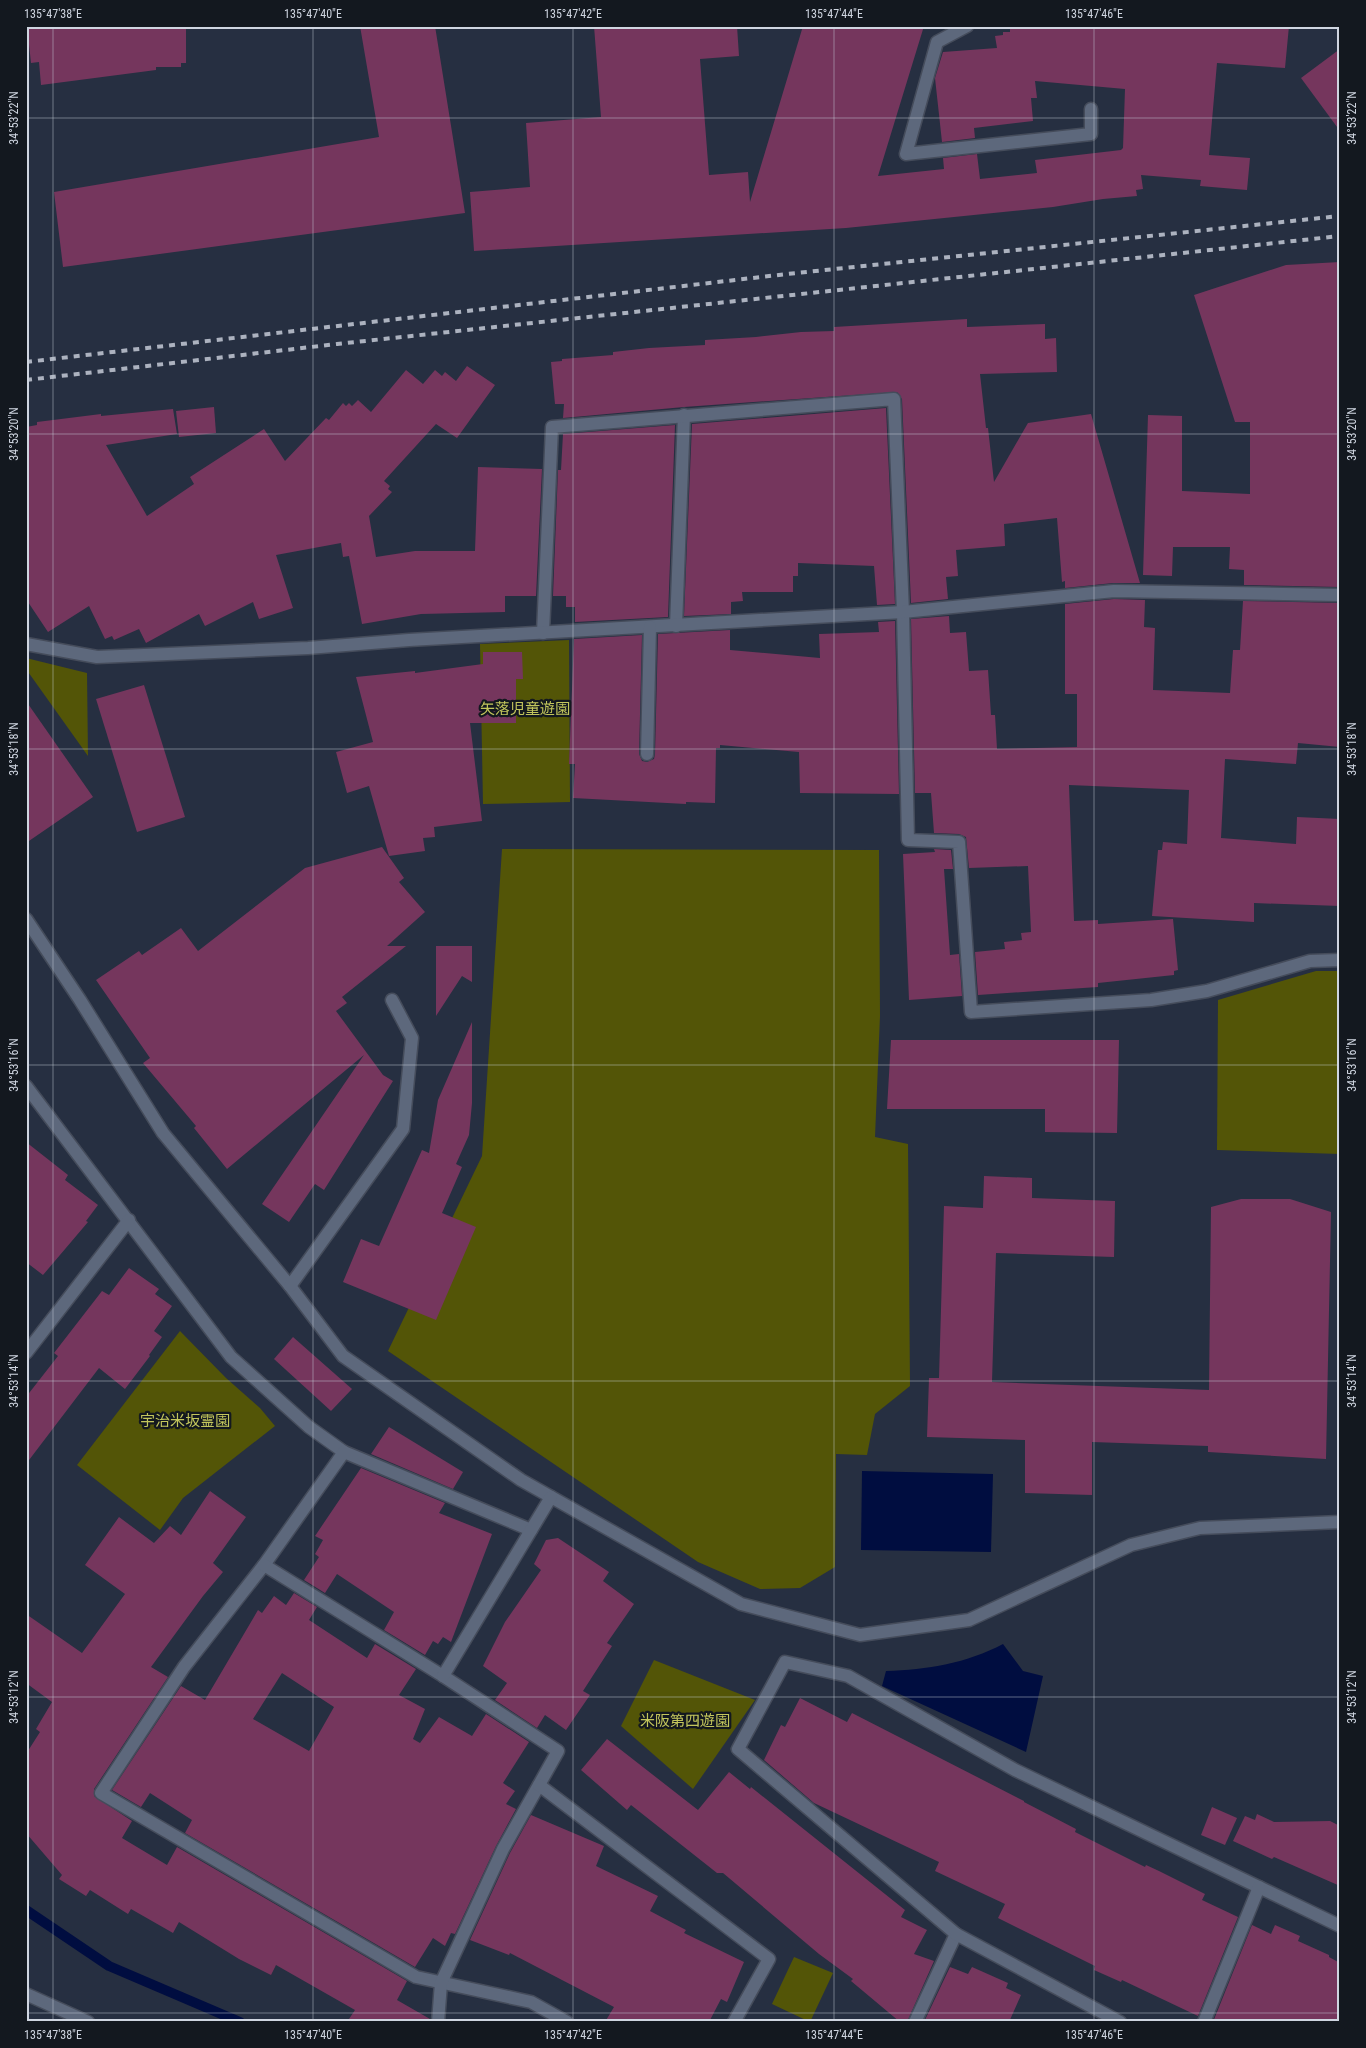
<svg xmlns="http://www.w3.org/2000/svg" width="1366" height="2048" viewBox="0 0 1366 2048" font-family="'Roboto Condensed','Noto Sans JP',sans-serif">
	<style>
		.green { fill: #535507 }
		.water { fill: #000d40 }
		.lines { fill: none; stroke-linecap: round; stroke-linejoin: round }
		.stream { stroke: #000d40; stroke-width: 10 }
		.building { fill: #75365d; fill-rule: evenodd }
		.minor-casing { stroke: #454c5b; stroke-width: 15 }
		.tertiary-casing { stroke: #454c5b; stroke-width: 15 }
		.minor { stroke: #5d687c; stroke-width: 12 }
		.tertiary { stroke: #5d687c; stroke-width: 12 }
		.rail { stroke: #acb2bf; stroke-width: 4; stroke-dasharray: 6 6; stroke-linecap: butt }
		.ticks { fill: none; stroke: #cfd5e0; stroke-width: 1; stroke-opacity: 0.45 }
		.labels { text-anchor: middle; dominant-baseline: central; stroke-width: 4.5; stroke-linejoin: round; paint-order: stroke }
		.park-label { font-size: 15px; fill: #c3c65c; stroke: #13181f }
		.neatline { fill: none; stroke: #cfd5e0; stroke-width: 2 }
		.ticks-label { font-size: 12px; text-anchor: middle; fill: #cfd5e0 }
	</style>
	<rect width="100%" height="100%" fill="#262f41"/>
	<!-- green -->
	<g class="green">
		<path d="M569 640 570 802 483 804 480 644Z"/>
		<path d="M26 658 87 673 88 756 26 669Z"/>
		<path d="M502 849 879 850 880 1016 875 1137 908 1144 910 1386 875 1414 867 1455 836 1454 835 1567 800 1588 760 1589 698 1562 388 1351 482 1156Z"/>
		<path d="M1316 971H1340V1154L1217 1150 1218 1000Z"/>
		<path d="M180 1331 226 1378 260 1408 275 1426 183 1498 160 1530 77 1465Z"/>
		<path d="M654 1660 755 1700 693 1789 621 1726Z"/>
		<path d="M794 1957 833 1973 810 2022 772 2004Z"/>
	</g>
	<!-- water -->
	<g class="water">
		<path d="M862 1471 993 1474 991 1552 861 1550Z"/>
		<path d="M1003 1644 1023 1671 1043 1676 1026 1752 882 1686 886 1671C927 1670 967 1663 1003 1644Z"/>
	</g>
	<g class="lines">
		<!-- stream -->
		<path class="stream" d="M26 1910 109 1966 240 2022"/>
	</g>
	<!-- building -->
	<g class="building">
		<path d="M27 26H186V63H181V67H156V70L41 85 39 62 31 63Z"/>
		<path d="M360 26H435L465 213 63 267 54 192 379 137Z"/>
		<path d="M594 26H737L739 56 700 59 709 175 748 172 750 202 803 26H924L878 176 944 169 943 158 977 154 980 179 1037 173 1035 160 1121 150 1123 148 1125 89 1035 81 1037 98H1031L1033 121 974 128 975 138 942 142 935 78 943 52 997 48 995 36 1003 35V32H1010V26H1289L1285 68 1217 63 1209 155 1250 158 1247 190 1200 186 1201 180 1141 175 1143 189 1136 190 1137 196 1103 199 1053 207 846 228 474 251 470 192 530 187 526 123 601 117Z"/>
		<path d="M1340 49V131L1301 78Z"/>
		<path d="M1340 262V587L1244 585V570L1229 569 1230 547H1173L1172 576 1143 575 1148 415 1182 416V491L1250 494V422H1235L1194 295 1286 265Z"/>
		<path d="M967 319V327L1045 324V339L1056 338 1057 372 980 374 986 428H988L994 482 1028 423 1091 414 1140 583H1113L1065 588V581L1062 582 1057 518 1004 524 1005 546 956 550 958 576 946 577 948 599 911 603 902 399 897 392 684 407 563 418 564 404H555L551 362 562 361V359L613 355V352L649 348 705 345V340L756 337 801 332 834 331V327Z"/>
		<path d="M467 366 495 385 457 438 436 424 384 481 390 486 388 489 392 492 369 516 376 557 415 551H475L478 467 542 469 536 596H505V612L421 614 362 624 349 556 343 557 341 543 276 555 293 608 259 619 253 602 205 626 199 614 146 643 139 629 114 640 112 636 105 639 89 606 48 632 26 599V427L37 425V422L101 414V416L173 409 177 434 106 445 147 516 194 484 190 477 264 429 285 461 326 418 329 420 343 403 346 406 349 403 352 406 358 400 371 412 406 370 423 384 435 370 442 376 445 372 456 381Z"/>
		<path d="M214 407 216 433 179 437 176 411Z"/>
		<path d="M886 408 895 604 877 605 874 566 798 563V576H793V592H742L743 601 731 602V614L684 616 692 424Z"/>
		<path d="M675 425 668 617 575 622V607H566V596H553L558 470H561L563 434Z"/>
		<path d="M1114 599 1145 600 1144 627 1155 628 1153 690 1230 693 1233 650H1240L1243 601 1340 603V747L1298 743 1296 764 1225 759 1221 838 1296 844 1297 817 1340 819V906L1254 903V922L1152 916 1158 850H1162L1163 842 1187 844 1189 790 1069 785 1074 921 1098 920V924L1173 919 1178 970 1174 971V975L1098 983V987L978 995 975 952 1005 949 1004 942 1022 940 1021 933 1031 932 1028 866 969 868 966 837 959 834 934 833 931 793H915L911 619 949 616 950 633 966 632 969 671 988 670 991 715H995L997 749 1077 747V694H1065V604Z"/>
		<path d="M895 621 899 794 800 793 799 752 720 745V748H716L715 803 686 802V804L573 798 575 764H569L574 639 642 635 639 754 642 761 647 762 654 759 655 754 658 634 730 630V650L820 658 819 634 879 632 878 622Z"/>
		<path d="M483 652H522L523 679H516V723H470L482 821 434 827 435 837 423 838 425 851 389 856 369 786 347 793 336 752 373 742 356 677 415 671V673L483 664Z"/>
		<path d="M144 685 185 817 137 832 96 699Z"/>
		<path d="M26 701 93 797 26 843Z"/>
		<path d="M382 847 404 878 399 882 425 912 387 946H406L342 997 347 1003 336 1011 383 1075 393 1081 324 1190 315 1184 289 1222 262 1204 364 1055 227 1169 194 1128 196 1126 143 1063 150 1058 96 980 139 951 142 955 181 928 198 951 305 868Z"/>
		<path d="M934 849 951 850 953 869H944L950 955 959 954 962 996 909 1000 903 854 935 852Z"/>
		<path d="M436 946H472V982L462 976 436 1016Z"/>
		<path d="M472 1022V1103L469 1135 456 1164 462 1167 442 1213 476 1227 436 1320 343 1282 361 1239 379 1246 422 1150 429 1153 438 1100Z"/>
		<path d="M891 1040H1119L1117 1133 1045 1132V1109H887Z"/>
		<path d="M26 1142 68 1175 65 1180 98 1205 86 1221 88 1222 43 1275 26 1262Z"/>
		<path d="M984 1176 1032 1178V1198L1115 1201 1114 1257 996 1253 992 1382 1209 1390 1211 1207 1241 1199H1290L1331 1212 1326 1459 1208 1452V1446L1092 1442V1495L1025 1493V1440L927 1437 929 1378H939L944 1206 983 1208Z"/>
		<path d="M129 1268 159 1289 155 1294 172 1306 154 1331 162 1337 149 1355 150 1356 125 1389 99 1368 26 1464V1397L58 1356 54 1353 102 1291 109 1295Z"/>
		<path d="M293 1337 352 1389 331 1411 274 1359Z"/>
		<path d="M389 1427 463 1472 453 1489 371 1454Z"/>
		<path d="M361 1468 445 1503 439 1513 492 1534 451 1642 443 1637 438 1644 433 1641 425 1655 384 1630 394 1612 337 1574 325 1593 304 1580 319 1557 315 1554 323 1540 315 1536Z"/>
		<path d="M210 1491 246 1517 213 1563 223 1572 203 1596 151 1667 168 1677 94 1789V1796L132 1821 122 1838 167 1865 177 1847 407 1981 397 2000 430 2019V2022H347L355 2010 276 1965 271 1975 239 1959 179 1922 173 1933 131 1909 128 1914 90 1890 86 1896 59 1879 62 1875 26 1833V1754L40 1732 36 1729 52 1702 26 1683V1614L82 1653 125 1594 85 1565 119 1517 154 1543 170 1526 181 1535Z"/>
		<path d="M558 1538 609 1572 603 1581 634 1604 607 1643 612 1646 583 1691 590 1695 566 1730 545 1715 537 1728 495 1700 507 1683 483 1666 505 1622 541 1570 534 1564 546 1540Z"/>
		<path d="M294 1593 317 1607 309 1620 367 1658 375 1644 416 1669 399 1695 425 1709 413 1739 420 1743 439 1717 472 1736 486 1714 529 1742 503 1783 515 1791 506 1804 516 1809 496 1846 455 1934 451 1933 445 1946 433 1938 415 1967 185 1833 192 1820 150 1793 141 1807 112 1790 181 1686 205 1700 258 1610 262 1613 274 1596 286 1605ZM282 1673 334 1707 309 1751 253 1719Z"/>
		<path d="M800 1698 847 1722 852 1713 1024 1801V1802L1076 1829 1075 1832 1145 1867 1146 1865 1159 1871 1205 1894 1202 1900 1238 1917 1198 2016 1122 1980 1121 1982 1094 1970 1095 1966 998 1918 1005 1904 935 1871 939 1862 814 1803 764 1760 781 1725 785 1727Z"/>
		<path d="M607 1739 698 1810 729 1772 750 1789 751 1787 905 1910 901 1917 927 1930 914 1954 934 1961 907 2022H900L851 1981 853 1979 819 1954 723 1873H717L631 1805 627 1810 581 1770Z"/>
		<path d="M1212 1807 1237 1818 1225 1845 1201 1835Z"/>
		<path d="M1257 1814 1274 1822 1330 1821 1340 1826V1886L1274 1857 1272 1859 1233 1841 1245 1816 1255 1820Z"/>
		<path d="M531 1815 604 1846 596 1866 658 1896 650 1911 686 1930 684 1933 744 1962 727 2002 721 1999 709 2022H605L614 2007 510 1953 509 1955 470 1940 510 1853Z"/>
		<path d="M1252 1925 1271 1934 1275 1925 1300 1936 1298 1941 1329 1955V1957L1340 1963V2022H1213Z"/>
		<path d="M950 1967 968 1974 972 1967 1008 1983 1006 1988 1021 1995 1009 2022H924Z"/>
	</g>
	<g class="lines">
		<!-- minor casing -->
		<g class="minor-casing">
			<g id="minor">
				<path d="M967 26 937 42 906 154 1091 134V109"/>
				<path d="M676 626 684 415"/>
				<path d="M543 633 552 427 894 399 903 612 908 840 959 842 971 1012 1151 1000 1207 991 1310 961 1340 960"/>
				<path d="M26 644 97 657 308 648 409 640 903 612 1114 591 1340 595"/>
				<path d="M647 754 650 627"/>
				<path d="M26 919 80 1000 163 1133 290 1286 343 1356 521 1480 741 1604 860 1635 969 1620 1131 1545 1200 1528 1340 1522"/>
				<path d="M26 1086 231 1357 309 1427 344 1452"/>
				<path d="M290 1286 403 1129 412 1038 392 1000"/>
				<path d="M26 1353 129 1220"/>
				<path d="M531 1530 344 1452 264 1565 184 1667 101 1793 416 1977 531 2002 567 2022"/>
				<path d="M264 1565 443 1676 558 1751 503 1849 441 1983 438 2022"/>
				<path d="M443 1676 551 1497"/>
				<path d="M539 1785 769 1959 734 2022"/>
				<path d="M915 2022 956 1934"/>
				<path d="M1120 2022 956 1934 738 1749 785 1662 848 1676 1015 1770 1340 1926"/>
				<path d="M1204 2022 1259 1887"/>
			</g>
		</g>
		<!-- tertiary casing -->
		<g class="tertiary-casing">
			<path id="tertiary" d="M26 1994 88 2022"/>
		</g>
		<!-- minor -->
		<use href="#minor" class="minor"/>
		<!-- tertiary -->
		<use href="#tertiary" class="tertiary"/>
		<!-- rail -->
		<g class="rail">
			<path d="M26 362 787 274 1340 216"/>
			<path d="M26 380 337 344 1340 236"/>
		</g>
	</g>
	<!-- ticks -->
	<path class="ticks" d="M53 26V2022M313 26V2022M573 26V2022M834 26V2022M1094 26V2022M26 118H1340M26 434H1340M26 749H1340M26 1065H1340M26 1381H1340M26 1697H1340M26 2013H1340"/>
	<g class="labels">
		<!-- park labels -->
		<g class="park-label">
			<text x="525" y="709">矢落児童遊園</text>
			<text x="185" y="1421">宇治米坂霊園</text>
			<text x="685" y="1721">米阪第四遊園</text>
		</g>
	</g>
	<!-- border -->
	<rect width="1366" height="2048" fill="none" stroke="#13181f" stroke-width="55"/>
	<rect x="28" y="28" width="1310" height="1992" class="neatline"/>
	<g class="ticks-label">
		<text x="53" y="18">135°47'38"E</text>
		<text x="313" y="18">135°47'40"E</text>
		<text x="573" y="18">135°47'42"E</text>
		<text x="834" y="18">135°47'44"E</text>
		<text x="1094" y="18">135°47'46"E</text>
		<text transform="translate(14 118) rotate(-90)" y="4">34°53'22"N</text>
		<text transform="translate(1352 118) rotate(-90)" y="4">34°53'22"N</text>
		<text transform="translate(14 434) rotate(-90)" y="4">34°53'20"N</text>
		<text transform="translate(1352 434) rotate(-90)" y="4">34°53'20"N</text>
		<text transform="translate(14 749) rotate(-90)" y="4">34°53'18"N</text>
		<text transform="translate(1352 749) rotate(-90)" y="4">34°53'18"N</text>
		<text transform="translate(14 1065) rotate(-90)" y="4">34°53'16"N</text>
		<text transform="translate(1352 1065) rotate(-90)" y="4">34°53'16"N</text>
		<text transform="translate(14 1381) rotate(-90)" y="4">34°53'14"N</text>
		<text transform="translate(1352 1381) rotate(-90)" y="4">34°53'14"N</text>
		<text transform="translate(14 1697) rotate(-90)" y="4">34°53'12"N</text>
		<text transform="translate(1352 1697) rotate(-90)" y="4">34°53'12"N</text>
		<text x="53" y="2039">135°47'38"E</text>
		<text x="313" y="2039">135°47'40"E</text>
		<text x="573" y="2039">135°47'42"E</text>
		<text x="834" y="2039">135°47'44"E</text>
		<text x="1094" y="2039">135°47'46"E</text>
	</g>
</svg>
